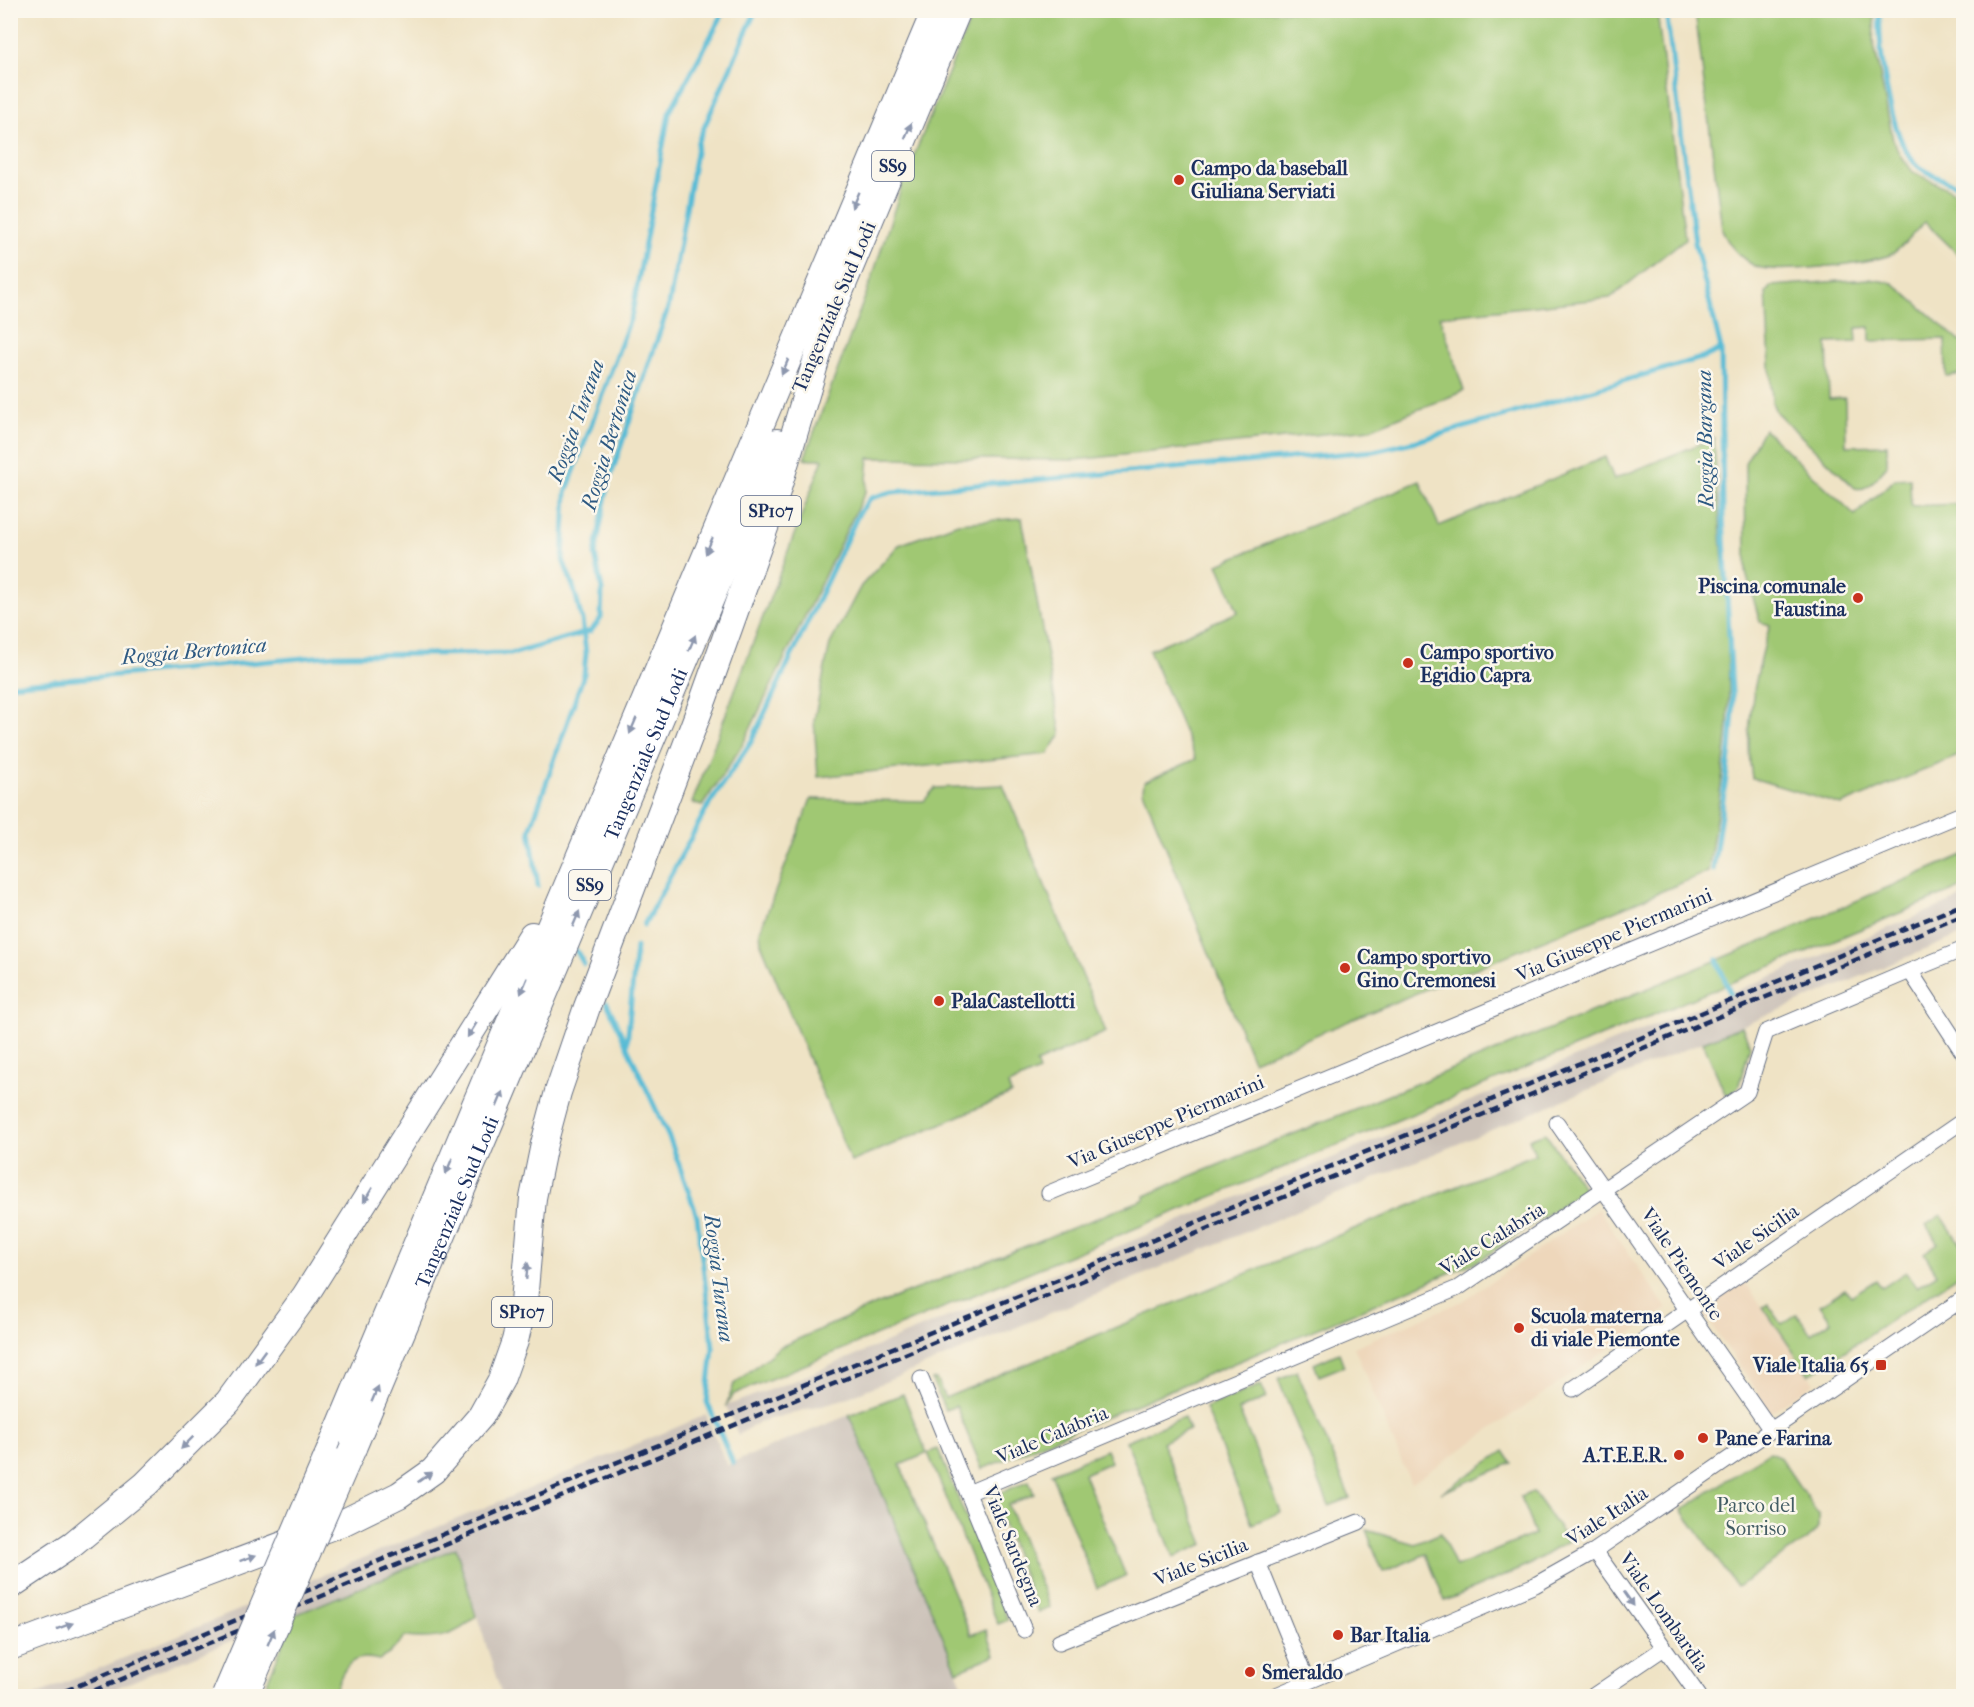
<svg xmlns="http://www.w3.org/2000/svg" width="1974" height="1707" viewBox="0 0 1974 1707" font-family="'IM FELL French Canon',serif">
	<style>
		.built { fill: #eed7bb }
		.industrial { fill: #ccc2b9 }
		.green { fill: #a0c873; stroke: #5e7c68; stroke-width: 1.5 }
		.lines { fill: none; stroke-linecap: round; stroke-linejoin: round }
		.stream { stroke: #57bbd5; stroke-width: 5 }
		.minor-casing { stroke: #656e82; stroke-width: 17 }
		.trunk-casing { stroke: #656e82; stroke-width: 28 }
		.minor { stroke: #fff; stroke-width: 15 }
		.trunk { stroke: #fff; stroke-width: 26 }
		.rail { stroke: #1b2f5e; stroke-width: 4.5; stroke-dasharray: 9 4.5; stroke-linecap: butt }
		.trunk-bridge-casing { stroke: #656e82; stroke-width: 28; stroke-linecap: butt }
		.trunk-bridge { stroke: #fff; stroke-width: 26 }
		.oneway { fill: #8d97ae }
		.poi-dot { fill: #c8321e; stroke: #fbf7ec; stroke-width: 2 }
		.labels { text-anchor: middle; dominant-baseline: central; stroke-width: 5; stroke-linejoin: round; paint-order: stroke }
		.shield { fill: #fbf7ec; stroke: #5e6b89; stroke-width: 1.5 }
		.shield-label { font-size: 18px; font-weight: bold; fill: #1b2f5e }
		.poi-label { font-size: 20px; font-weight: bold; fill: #1b2f5e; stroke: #fbf7ec; text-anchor: start }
		.street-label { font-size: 20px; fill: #1b2f5e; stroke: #fbf7ec }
		.park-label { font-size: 20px; fill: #435d64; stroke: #fbf7ec }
		.water-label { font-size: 21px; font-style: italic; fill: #2d5982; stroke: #fbf7ec }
	</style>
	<rect width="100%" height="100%" fill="#fbf7ec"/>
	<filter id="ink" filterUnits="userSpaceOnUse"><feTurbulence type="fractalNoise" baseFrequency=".0167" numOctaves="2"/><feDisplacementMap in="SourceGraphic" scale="12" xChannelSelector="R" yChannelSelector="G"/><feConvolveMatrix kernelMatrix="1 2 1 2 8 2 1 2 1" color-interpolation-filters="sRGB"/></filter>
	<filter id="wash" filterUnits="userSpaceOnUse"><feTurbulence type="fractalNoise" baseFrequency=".008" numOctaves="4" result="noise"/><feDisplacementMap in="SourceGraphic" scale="24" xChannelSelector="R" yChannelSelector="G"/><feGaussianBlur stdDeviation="1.35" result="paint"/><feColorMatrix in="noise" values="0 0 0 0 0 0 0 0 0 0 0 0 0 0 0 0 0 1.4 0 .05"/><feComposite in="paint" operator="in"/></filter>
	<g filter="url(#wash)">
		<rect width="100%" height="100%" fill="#efe3c5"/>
		<!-- built -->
		<g class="built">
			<path d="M1598 1209 1667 1309 1411 1484 1354 1347 1463 1301Z"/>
			<path d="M1743 1279 1815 1383 1771 1412 1700 1308Z"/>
		</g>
		<!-- industrial -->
		<g class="industrial">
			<path d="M1963 897V934L844 1399 759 1422 738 1435 726 1406 793 1381Z"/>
			<path d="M706 1415 727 1465 849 1415 967 1696H502L456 1548 97 1696H33Z"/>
		</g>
		<!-- green -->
		<g class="green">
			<path d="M974 11H1657L1685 239 1610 298 1440 316 1464 391 1370 429 1075 460 869 458 866 490 743 744 702 806 692 803 823 459H804L871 281 903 182Z"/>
			<path d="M1695 11H1875L1873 40 1893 140 1900 155 1913 172 1963 196V259L1925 222C1914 231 1904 247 1892 254 1875 263 1772 275 1755 266 1741 259 1727 244 1722 229Z"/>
			<path d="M1869 279 1893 283 1963 344 1964 374 1946 376 1945 339 1870 341V327L1856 328 1857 342 1827 343 1829 399 1845 398 1846 446 1887 445V465C1878 475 1869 492 1855 488L1776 412 1772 402 1766 292 1771 286Z"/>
			<path d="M1764 429 1855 515 1895 479 1910 478 1911 506 1958 504V519H1963V754L1841 805 1752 778C1743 727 1756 674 1770 625L1760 622 1746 573 1745 463Z"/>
			<path d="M1714 438C1719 532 1732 628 1728 722 1725 772 1715 822 1708 872L1253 1061 1143 791 1144 782 1196 759 1149 650 1238 612 1218 564 1420 481 1439 526 1605 457 1614 479Z"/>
			<path d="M1022 518 1061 734 1048 754 818 777 814 720 830 644 861 586 899 545 958 523Z"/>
			<path d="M1003 785 1106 1032 1036 1063 1039 1071 1008 1085 1011 1094 851 1162 761 943 760 931 811 799 924 801 935 788Z"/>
			<path d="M1963 855V887L734 1394 726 1406 734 1384 780 1347 871 1307 1145 1199V1196L1179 1181 1754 945Z"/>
			<path d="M1742 1026 1750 1046 1738 1088 1726 1096 1703 1042Z"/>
			<path d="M1545 1133 1584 1189 1480 1260 982 1469 956 1406 945 1410 932 1380 936 1379 945 1398 1535 1154 1529 1139Z"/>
			<path d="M1941 1215 1963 1248V1272L1809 1375 1763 1307 1768 1304 1782 1324 1797 1314 1811 1334 1831 1321 1820 1305 1845 1289 1851 1296 1876 1280 1882 1288 1906 1272 1917 1287 1937 1274 1924 1253 1938 1243 1926 1225Z"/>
			<path d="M1339 1353 1344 1366 1319 1376 1314 1364Z"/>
			<path d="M1297 1371 1350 1498 1329 1506 1278 1379Z"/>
			<path d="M1261 1385 1267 1398 1239 1410 1281 1512 1252 1524 1205 1408Z"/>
			<path d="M903 1394 927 1453 938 1449 1008 1620 998 1624 928 1453 900 1465 971 1635 986 1629 995 1655 957 1671 849 1415Z"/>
			<path d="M1184 1417 1189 1430 1162 1442 1204 1544 1174 1557 1126 1441Z"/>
			<path d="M1106 1450 1111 1462 1084 1474 1126 1576 1097 1588 1051 1473Z"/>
			<path d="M1504 1451 1512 1463 1441 1493Z"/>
			<path d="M1769 1452 1779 1456 1818 1514V1528L1813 1535 1737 1587 1682 1510Z"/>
			<path d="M1029 1481 1034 1494 1008 1505 1050 1607 1038 1612 992 1496Z"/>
			<path d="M1533 1492 1568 1541 1527 1566 1445 1601 1426 1554 1383 1572 1366 1530 1415 1544 1441 1533 1456 1567 1535 1534 1520 1497Z"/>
			<path d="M456 1548 476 1616C455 1638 434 1640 405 1637L389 1654 379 1660C347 1651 343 1672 333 1696H268L267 1682 295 1615Z"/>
		</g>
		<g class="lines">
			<!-- stream -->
			<g class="stream">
				<path d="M1666 10 1695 243 1721 349 1723 517 1733 711 1730 750 1713 870"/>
				<path d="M1880 10C1878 48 1889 134 1914 162 1926 175 1948 181 1964 188"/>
				<path d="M10 685 336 655 515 653 591 631 601 618 602 590 595 554 608 484 669 305 698 141 756 10"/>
				<path d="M538 886 530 830 584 674 586 653 582 620 574 589 563 560 566 493 632 314 669 113 725 10"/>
				<path d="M644 925 708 806 751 742 859 513 871 498 892 492 1374 451 1417 441 1705 357 1721 349"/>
				<path d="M576 950 584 964"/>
				<path d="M1717 960 1730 993"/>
				<path d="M607 1003 671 1142 697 1216 713 1348 707 1402 733 1463"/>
				<path d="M627 1044 636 947"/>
			</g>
		</g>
	</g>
	<g filter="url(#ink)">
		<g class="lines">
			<!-- minor casing -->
			<g class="minor-casing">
				<g id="minor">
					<path d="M1964 949 1910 971 1964 1054"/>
					<path d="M1557 1123 1771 1430"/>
					<path d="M1049 1193 1964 813"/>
					<path d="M921 1379 1024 1630"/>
					<path d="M1573 1389 1964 1120"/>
					<path d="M968 1493 1458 1288 1747 1092 1766 1032 1910 971"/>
					<path d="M1595 1551 1699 1696"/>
					<path d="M1258 1562 1307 1682"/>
					<path d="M1059 1642 1359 1522"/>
					<path d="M1274 1696 1535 1585 1590 1554 1964 1298"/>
					<path d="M1593 1696 1664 1648"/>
				</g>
			</g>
			<!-- trunk casing -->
			<g class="trunk-casing">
				<g id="trunk">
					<path d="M821 337 958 10"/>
					<path id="s1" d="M353 1448 777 442"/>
					<path d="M327 1457 935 10"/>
					<path d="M10 1586 73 1544 146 1484 228 1402 305 1296 532 935"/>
					<path d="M10 1647 344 1522 399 1495 433 1471 481 1416 501 1380 515 1341 524 1302 533 1198 544 1144 558 1092 587 1007 704 698 772 508 828 321"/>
				</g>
			</g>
			<!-- minor -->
			<use href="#minor" class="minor"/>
			<!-- trunk -->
			<use href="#trunk" class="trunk"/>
			<!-- rail -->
			<g class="rail">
				<path d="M53 1696 1964 904"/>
				<path d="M81 1696 1964 915"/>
			</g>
			<!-- trunk-bridge casing -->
			<g class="trunk-bridge-casing">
				<g id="trunk-bridge">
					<path d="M247 1691 353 1448"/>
					<path d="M225 1696 327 1457"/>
				</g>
			</g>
			<!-- trunk-bridge -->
			<use href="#trunk-bridge" class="trunk-bridge"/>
		</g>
		<!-- one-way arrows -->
		<defs><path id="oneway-solid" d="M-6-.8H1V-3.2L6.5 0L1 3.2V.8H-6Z" transform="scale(1.5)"/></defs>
		<g class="oneway">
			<use href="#oneway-solid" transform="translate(908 131) rotate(-67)"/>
			<use href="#oneway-solid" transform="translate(855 200) rotate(113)"/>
			<use href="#oneway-solid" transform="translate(785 367) rotate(113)"/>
			<use href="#oneway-solid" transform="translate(709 546) rotate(113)"/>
			<use href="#oneway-solid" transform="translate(692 643) rotate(-67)"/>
			<use href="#oneway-solid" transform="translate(633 726) rotate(113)"/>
			<use href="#oneway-solid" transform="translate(576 919) rotate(-67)"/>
			<use href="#oneway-solid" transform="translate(524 986) rotate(113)"/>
			<use href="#oneway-solid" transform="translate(472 1030) rotate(122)"/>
			<use href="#oneway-solid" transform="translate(500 1099) rotate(-67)"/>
			<use href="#oneway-solid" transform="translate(449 1166) rotate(113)"/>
			<use href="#oneway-solid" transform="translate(368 1195) rotate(122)"/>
			<use href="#oneway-solid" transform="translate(527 1271) rotate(-85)"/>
			<use href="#oneway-solid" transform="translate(260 1357) rotate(126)"/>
			<use href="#oneway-solid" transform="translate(375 1394) rotate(-67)"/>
			<use href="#oneway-solid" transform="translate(187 1443) rotate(135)"/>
			<use href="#oneway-solid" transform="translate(425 1477) rotate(-35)"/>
			<use href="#oneway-solid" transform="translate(248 1558) rotate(-20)"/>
			<use href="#oneway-solid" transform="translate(1629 1599) rotate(55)"/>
			<use href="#oneway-solid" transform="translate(65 1626) rotate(-20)"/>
			<use href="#oneway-solid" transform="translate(271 1637) rotate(-67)"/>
		</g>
	</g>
	<!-- markers -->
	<g class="poi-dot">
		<circle cx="1179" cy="180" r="6"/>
		<circle cx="1858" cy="598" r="6"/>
		<circle cx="1408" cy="663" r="6"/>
		<circle cx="1345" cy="968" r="6"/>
		<circle cx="939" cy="1001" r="6"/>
		<circle cx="1519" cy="1328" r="6"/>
		<rect x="1875" y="1359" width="12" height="12" rx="3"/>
		<circle cx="1703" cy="1438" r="6"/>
		<circle cx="1679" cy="1455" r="6"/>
		<circle cx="1338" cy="1635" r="6"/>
		<circle cx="1250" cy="1672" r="6"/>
	</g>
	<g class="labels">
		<!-- shield labels -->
		<g class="shield">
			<rect x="872" y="151" width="42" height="30" rx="4.5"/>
			<rect x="741" y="496" width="60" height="30" rx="4.5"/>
			<rect x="569" y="870" width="42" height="30" rx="4.5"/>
			<rect x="492" y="1297" width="60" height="30" rx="4.5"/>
		</g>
		<g class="shield-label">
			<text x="893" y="166">SS9</text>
			<text x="771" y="511">SP107</text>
			<text x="590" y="885">SS9</text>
			<text x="522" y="1312">SP107</text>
		</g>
		<!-- poi labels -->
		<g class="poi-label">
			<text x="1191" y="168">Campo da baseball<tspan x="1191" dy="23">Giuliana Serviati</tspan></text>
			<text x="1846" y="586" text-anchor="end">Piscina comunale<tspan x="1846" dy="23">Faustina</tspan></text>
			<text x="1420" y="652">Campo sportivo<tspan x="1420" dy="23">Egidio Capra</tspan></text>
			<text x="1357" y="957">Campo sportivo<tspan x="1357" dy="23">Gino Cremonesi</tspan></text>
			<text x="951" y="1001">PalaCastellotti</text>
			<text x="1531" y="1316">Scuola materna<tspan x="1531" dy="23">di viale Piemonte</tspan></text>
			<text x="1869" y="1365" text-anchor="end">Viale Italia 65</text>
			<text x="1715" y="1438">Pane e Farina</text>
			<text x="1667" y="1455" text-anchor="end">A.T.E.E.R.</text>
			<text x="1350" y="1635">Bar Italia</text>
			<text x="1262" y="1672">Smeraldo</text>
		</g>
		<!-- street labels -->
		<g class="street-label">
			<text transform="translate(834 307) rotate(-67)">Tangenziale Sud Lodi</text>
			<text stroke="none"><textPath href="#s1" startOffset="753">Tangenziale Sud Lodi</textPath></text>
			<text transform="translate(1614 935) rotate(-23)">Via Giuseppe Piermarini</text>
			<text transform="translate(1166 1122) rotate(-23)">Via Giuseppe Piermarini</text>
			<text stroke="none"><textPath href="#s1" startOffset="267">Tangenziale Sud Lodi</textPath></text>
			<text transform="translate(1756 1237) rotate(-35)">Viale Sicilia</text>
			<text transform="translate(1492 1239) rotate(-32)">Viale Calabria</text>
			<text transform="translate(1682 1264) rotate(56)">Viale Piemonte</text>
			<text transform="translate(1052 1435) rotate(-23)">Viale Calabria</text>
			<text transform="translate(1607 1516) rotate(-33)">Viale Italia</text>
			<text transform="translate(1013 1546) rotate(68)">Viale Sardegna</text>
			<text transform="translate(1201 1562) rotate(-22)">Viale Sicilia</text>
			<text transform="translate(1664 1612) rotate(55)">Viale Lombardia</text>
		</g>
		<!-- park labels -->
		<g class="park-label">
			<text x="1756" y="1505">Parco del<tspan x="1756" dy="23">Sorriso</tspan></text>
		</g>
		<!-- water labels -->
		<g class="water-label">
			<text transform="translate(576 421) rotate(-70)">Roggia Turana</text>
			<text transform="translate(1705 439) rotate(-91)">Roggia Bargana</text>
			<text transform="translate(609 440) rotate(-73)">Roggia Bertonica</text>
			<text transform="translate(194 651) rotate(-5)">Roggia Bertonica</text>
			<text transform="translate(719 1278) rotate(83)">Roggia Turana</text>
		</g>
	</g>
	<!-- margin -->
	<rect width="1974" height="1707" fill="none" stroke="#fbf7ec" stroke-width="36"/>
</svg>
